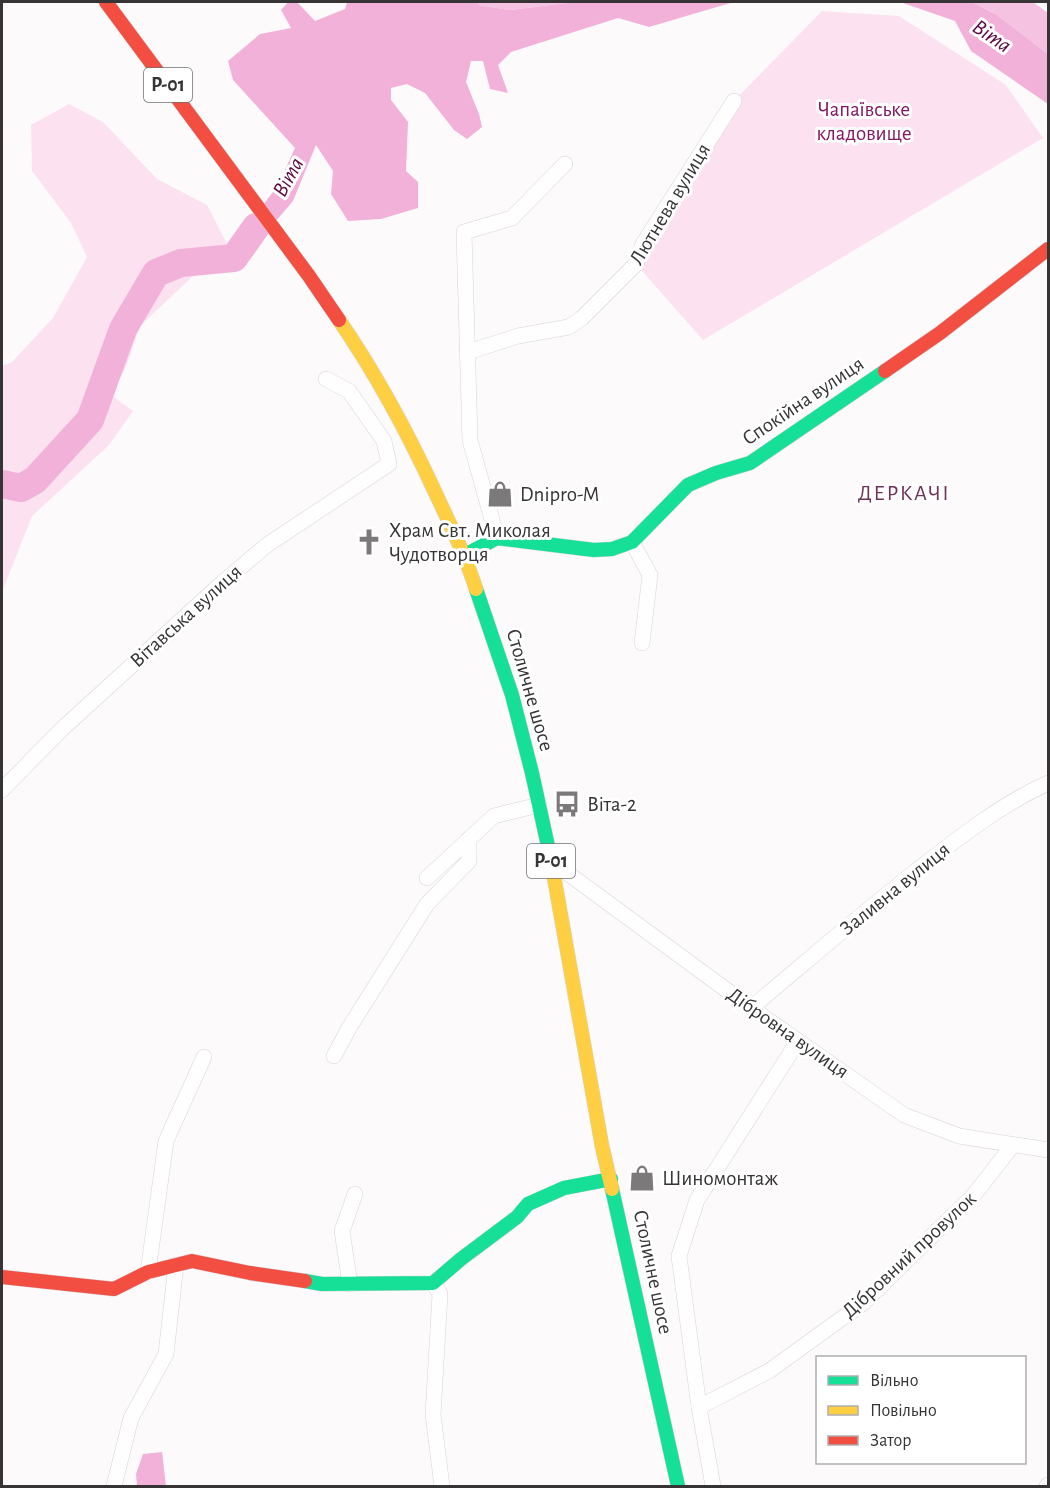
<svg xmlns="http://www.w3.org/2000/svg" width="1050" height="1488" viewBox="0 0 1050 1488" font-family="'Alegreya Sans',sans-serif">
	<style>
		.green { fill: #fce1f0 }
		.forest { fill: #f6c2e2 }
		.water { fill: #f2b1d8 }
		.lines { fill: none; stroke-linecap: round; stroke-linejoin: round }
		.river { stroke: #f2b1d8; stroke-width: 28 }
		.street-casing { stroke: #d6d4d6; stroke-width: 16 }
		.fast-casing { stroke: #d6d4d6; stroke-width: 15 }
		.slow-casing { stroke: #d6d4d6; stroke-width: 15 }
		.jam-casing { stroke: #d6d4d6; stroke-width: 15 }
		.street { stroke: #fffeff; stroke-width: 15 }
		.fast { stroke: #16e098; stroke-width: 14 }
		.slow { stroke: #ffcf43; stroke-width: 14 }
		.jam { stroke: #f24e42; stroke-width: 14 }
		.labels { text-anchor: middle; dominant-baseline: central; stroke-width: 6; stroke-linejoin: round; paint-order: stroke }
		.shield { fill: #fff; stroke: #727172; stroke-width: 1.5 }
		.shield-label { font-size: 20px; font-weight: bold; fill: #363435 }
		.park-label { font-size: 21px; fill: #831862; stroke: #fff }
		.street-label { font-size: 21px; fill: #363435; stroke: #fff }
		.poi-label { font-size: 21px; fill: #363435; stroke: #fff; text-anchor: start }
		.water-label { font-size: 22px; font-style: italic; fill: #5b0843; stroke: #fff }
		.neighbourhood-label { font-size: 22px; letter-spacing: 1.5px; fill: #6f3259; stroke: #fff }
	</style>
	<rect width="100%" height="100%" fill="#fdfafc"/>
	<!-- green -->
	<g class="green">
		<path d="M822 11 899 16 1006 85 1043 138 703 340 636 264 734 101Z"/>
		<path d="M69 104 103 122 157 179 207 205 238 265 194 275 140 326 126 367 111 395 133 411 109 445 32 516 2 592V366L12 362 53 318 87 257 71 223 32 171 31 125Z"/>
	</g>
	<!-- forest -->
	<g class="forest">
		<path d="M478 2H575L510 10 478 5Z"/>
		<path d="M972 2H1033L1048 13V54L997 15Z"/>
	</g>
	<!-- water -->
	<g class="water">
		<path d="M288 2H297L315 21 345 9 347 2H478V5L510 10 575 2H734L649 27 618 18 511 52 498 65 508 93 490 89 483 61H471L466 82 479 114 482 127 467 139 454 130 425 93 407 84 391 88V100L408 122 406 171 418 182V208L381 219 348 221 331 194 333 171 316 145 293 201 238 265 231 248 278 185 295 148 233 80 228 61 260 34 291 28 281 10Z"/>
		<path d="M900 2H972L997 15 1048 54V104L971 51 955 21Z"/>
		<path d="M162 1452 166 1486H137L136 1474 143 1454Z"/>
	</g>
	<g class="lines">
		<!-- river -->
		<path class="river" d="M2 484 21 488 35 480 90 420 123 329 156 273 181 263 234 258 256 227"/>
		<!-- street casing -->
		<g class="street-casing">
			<g id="street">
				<path d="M468 352 518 336 569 327 582 318 636 264 643 244 734 101"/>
				<path d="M497 538 470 440 464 232 512 218 565 164"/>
				<path d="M632 542 650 575 642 643"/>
				<path d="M2 790 62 729 222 583 267 545 389 464 384 441 349 391 326 379"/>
				<path d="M551 861 751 1008 904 1115 959 1136 1048 1150"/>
				<path d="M427 878 494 816 539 805"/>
				<path d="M751 1008C806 962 860 915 916 871 957 839 1000 805 1048 783"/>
				<path d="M334 1056 349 1028 427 904 469 861V839"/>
				<path d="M148 1272 166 1141 204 1057"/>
				<path d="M433 1283 440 1294 433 1415 442 1486"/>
				<path d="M350 1284 342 1231 355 1194"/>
				<path d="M699 1407 769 1371 863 1303 973 1196 1013 1145"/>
				<path d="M114 1486 131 1418 166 1354 176 1265"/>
				<path d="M713 1486 699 1407 679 1256 697 1200 798 1041"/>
				<path d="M1047 1486 1048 1485"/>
			</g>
		</g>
		<!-- fast casing -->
		<g class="fast-casing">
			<g id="fast">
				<path d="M465 555 497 538 594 550 612 549 632 542 688 485 716 473 750 463 885 371"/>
				<path d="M476 589 512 695 532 773 551 860"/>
				<path d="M612 1189 678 1486"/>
				<path d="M305 1281 322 1284 433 1283 461 1259 517 1217 528 1204 564 1188 611 1179"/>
			</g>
		</g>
		<!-- slow casing -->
		<g class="slow-casing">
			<g id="slow">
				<path d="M339 320C376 374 407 431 435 492 450 524 465 555 476 589"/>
				<path d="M551 860 602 1146 612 1189"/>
			</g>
		</g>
		<!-- jam casing -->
		<g class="jam-casing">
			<g id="jam">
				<path d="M106 2 309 276 339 320"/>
				<path d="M885 371 940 333 1048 249"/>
				<path d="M2 1277 114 1289 148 1272 192 1261 250 1273 305 1281"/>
			</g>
		</g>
		<!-- street -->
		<use href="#street" class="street"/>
		<!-- fast -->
		<use href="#fast" class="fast"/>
		<!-- slow -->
		<use href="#slow" class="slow"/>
		<!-- jam -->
		<use href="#jam" class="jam"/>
	</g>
	<!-- icons -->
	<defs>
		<g id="shop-bare" transform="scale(2.07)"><path d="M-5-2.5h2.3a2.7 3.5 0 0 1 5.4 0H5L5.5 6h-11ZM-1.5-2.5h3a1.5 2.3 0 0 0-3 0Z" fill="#7c797b" stroke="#fff" stroke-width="2.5" paint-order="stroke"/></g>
		<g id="church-bare" transform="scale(2.07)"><path d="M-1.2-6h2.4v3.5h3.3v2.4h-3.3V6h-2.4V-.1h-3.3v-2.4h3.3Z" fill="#7c797b" stroke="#fff" stroke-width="2.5" paint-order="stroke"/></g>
		<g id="bus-bare" transform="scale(2.07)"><path d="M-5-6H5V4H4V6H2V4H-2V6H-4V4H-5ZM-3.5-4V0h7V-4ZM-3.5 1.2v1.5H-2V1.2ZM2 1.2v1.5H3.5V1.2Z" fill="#7c797b" stroke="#fff" stroke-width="2.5" paint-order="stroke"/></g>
	</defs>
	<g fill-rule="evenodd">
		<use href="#shop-bare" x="500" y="494"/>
		<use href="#church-bare" x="369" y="542"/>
		<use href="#bus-bare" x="567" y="804"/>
		<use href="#shop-bare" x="642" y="1178"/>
	</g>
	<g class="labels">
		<!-- shield labels -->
		<g class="shield">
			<rect x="144" y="68" width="48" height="34" rx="4.5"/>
			<rect x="527" y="844" width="48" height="34" rx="4.5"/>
		</g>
		<g class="shield-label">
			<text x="168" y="85">Р-01</text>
			<text x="551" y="861">Р-01</text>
		</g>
		<!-- park labels -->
		<g class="park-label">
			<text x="864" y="109">Чапаївське<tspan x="864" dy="24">кладовище</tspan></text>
		</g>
		<!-- street labels -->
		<g class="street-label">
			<text transform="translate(670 204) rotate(-59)">Лютнева вулиця</text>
			<text transform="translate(803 401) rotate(-34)">Спокійна вулиця</text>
			<text transform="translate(186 616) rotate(-42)">Вітавська вулиця</text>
			<text transform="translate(530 690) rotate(74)">Столичне шосе</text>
			<text transform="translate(895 889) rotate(-39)">Заливна вулиця</text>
			<text transform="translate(788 1033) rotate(35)">Дібровна вулиця</text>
			<text transform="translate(909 1255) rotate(-43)">Дібровний провулок</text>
			<text transform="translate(653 1272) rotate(78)">Столичне шосе</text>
		</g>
		<!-- poi labels -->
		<g class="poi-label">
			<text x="520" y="494">Dnipro-M</text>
			<text x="389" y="530">Храм Свт. Миколая<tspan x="389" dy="24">Чудотворця</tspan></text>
			<text x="587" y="804">Віта-2</text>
			<text x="662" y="1178">Шиномонтаж</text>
		</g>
		<!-- water labels -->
		<g class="water-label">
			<text transform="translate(992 36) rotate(34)">Віта</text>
			<text transform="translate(288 177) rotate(-61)">Віта</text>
		</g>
		<!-- neighbourhood labels -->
		<g class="neighbourhood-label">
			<text x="904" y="493">ДЕРКАЧІ</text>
		</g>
	</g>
	<!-- border -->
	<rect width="1050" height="1488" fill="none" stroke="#363435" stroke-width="6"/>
	<!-- legend -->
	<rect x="816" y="1356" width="210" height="108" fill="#ffffff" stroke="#afaeae" stroke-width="1.5"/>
	<rect x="828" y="1376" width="30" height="9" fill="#16e098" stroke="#afaeae" stroke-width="1.5"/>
	<text x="870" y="1386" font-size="18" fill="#363435">Вільно</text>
	<rect x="828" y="1406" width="30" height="9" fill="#ffcf43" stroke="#afaeae" stroke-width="1.5"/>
	<text x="870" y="1416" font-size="18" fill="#363435">Повільно</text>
	<rect x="828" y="1436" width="30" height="9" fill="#f24e42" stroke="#afaeae" stroke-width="1.5"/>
	<text x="870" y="1446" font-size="18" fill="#363435">Затор</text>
</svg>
